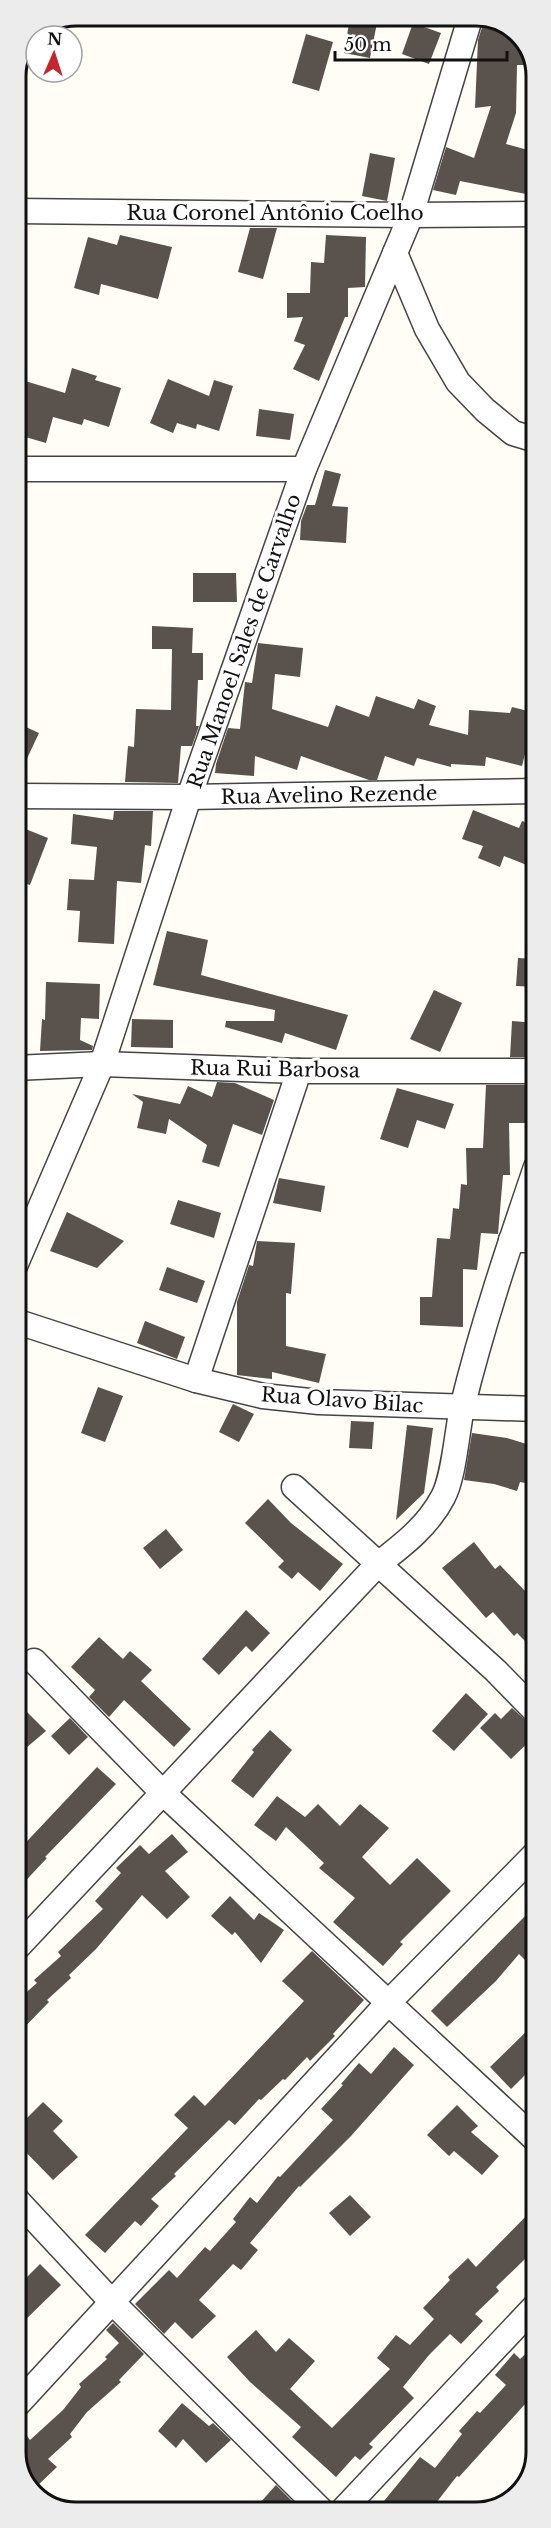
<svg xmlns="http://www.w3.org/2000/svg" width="551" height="2528" viewBox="0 0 551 2528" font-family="'Libre Baskerville',serif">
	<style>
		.building { fill: #5a524d }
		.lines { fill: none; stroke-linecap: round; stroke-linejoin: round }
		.street-casing { stroke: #444; stroke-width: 27 }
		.street { stroke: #fff; stroke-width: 24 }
		.labels { text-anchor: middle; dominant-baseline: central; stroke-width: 6; stroke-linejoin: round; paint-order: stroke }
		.street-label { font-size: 20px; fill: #111; stroke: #fff }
		.rim { fill: none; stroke: #111; stroke-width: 3 }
	</style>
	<rect width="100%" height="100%" fill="#fffdf5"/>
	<!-- building -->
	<g class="building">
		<path d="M350 18 377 23 370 58 344 53Z"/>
		<path d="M413 23 441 33 429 64 402 54Z"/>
		<path d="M499 23 518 32 534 65H517L516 113 506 144 535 152V178L531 177 526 194 460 181 456 195 433 190 446 147 474 158 491 106 475 108 478 40 483 24Z"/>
		<path d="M306 34 333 42 319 91 292 83Z"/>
		<path d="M370 153 395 158 387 201 362 196Z"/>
		<path d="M250 228H277L263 279 238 272Z"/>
		<path d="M120 235 172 247 158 299 101 284 99 295 74 288 88 237 117 245Z"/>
		<path d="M326 235 366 237 365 287 348 288V317H345L319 381 293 369 305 345 294 341 303 317 287 318V293H310L311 262 324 263Z"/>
		<path d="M72 368 97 376 95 380 121 388 109 427 84 419 82 425 53 417 46 443 15 434V378L65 393Z"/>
		<path d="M168 379 209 396 214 380 233 386 219 431 197 424 196 429 177 423 173 433 150 423Z"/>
		<path d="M259 409 294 414 290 440 256 436Z"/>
		<path d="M325 470 341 474 332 506 348 507 346 543 300 540 301 521 307 505H315Z"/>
		<path d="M193 573H236L237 602H193Z"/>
		<path d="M152 626 193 628 192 653H203V680H198L196 726H199L192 746H181L178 783 125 782 128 746 134 747 136 709 171 710 172 649H152Z"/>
		<path d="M258 643 303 648 300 677 275 674 272 709 328 727 336 705 369 717 376 696 414 709 418 699 436 706 429 725 468 735 469 710 510 713 512 707 536 713V753L526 750 522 766 486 757 485 766 451 764V767L417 758 414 766 385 756 377 780H369L301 756 297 770 255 756 254 776 215 773 216 764 228 728 240 729 245 682 252 683Z"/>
		<path d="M15 722 39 733 16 782H15Z"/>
		<path d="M473 810 519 828 522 821 536 826V850L529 866 504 856 500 867 478 858 483 846 462 839Z"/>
		<path d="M114 811H153L151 846 145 845 141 883 117 881 114 944 78 942 80 911 67 910 69 879 94 880 97 847 71 844 73 814 113 820Z"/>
		<path d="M23 828 48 838 30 885 15 880V848Z"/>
		<path d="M167 931 208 940 201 975 348 1015 336 1050 285 1033 282 1043 225 1027 226 1021H274L275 1010 153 985Z"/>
		<path d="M518 958 536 959V987L516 986Z"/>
		<path d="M46 982 100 984 99 1019 81 1018 80 1040 93 1046 92 1050 40 1051 42 1019 45 1020Z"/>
		<path d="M434 990 462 1003 440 1052 410 1039Z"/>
		<path d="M132 1019 173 1020V1048L131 1047Z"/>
		<path d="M512 1021 536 1023V1054H532V1057H510Z"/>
		<path d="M217 1082 235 1083 274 1100 262 1135 233 1124 219 1167 202 1162 207 1145 169 1119 166 1134 137 1128 143 1102 132 1094 180 1104 188 1086 212 1097Z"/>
		<path d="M486 1085H530L529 1123H509L510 1175H503L498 1234 481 1233 477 1270 463 1269V1327L420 1325V1297H432L437 1238 450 1239 453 1208 459 1209 461 1184 467 1185 466 1148H483Z"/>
		<path d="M397 1088 454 1104 445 1129 417 1120 408 1148 380 1139Z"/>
		<path d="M279 1178 325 1186 321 1212 273 1203Z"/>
		<path d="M178 1200 221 1213 214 1238 170 1224Z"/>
		<path d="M67 1212 95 1226 124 1241 97 1268 50 1251Z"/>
		<path d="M257 1241 295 1243 291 1294 286 1293V1346L326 1354 319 1383 272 1372V1379L237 1375V1302L249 1265 253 1266Z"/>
		<path d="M167 1267 205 1281 197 1303 159 1290Z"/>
		<path d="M145 1321 185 1337 177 1359 137 1343Z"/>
		<path d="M98 1387 123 1396 105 1442 81 1433Z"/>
		<path d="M233 1404 254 1414 239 1442 219 1432Z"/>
		<path d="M351 1421 374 1422 372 1449 349 1448Z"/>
		<path d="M407 1425 433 1428 424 1493 396 1520Z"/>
		<path d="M472 1433 507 1438 536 1447V1485L520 1482 517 1491 494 1484 464 1480Z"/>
		<path d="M268 1499 291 1523 343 1564 320 1591 298 1572 292 1579 278 1567 284 1561 245 1523Z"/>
		<path d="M166 1529 183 1550 160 1569 143 1548Z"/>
		<path d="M474 1542 495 1569 500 1565 525 1591 527 1589 536 1598V1652L517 1633 514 1636 493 1612 486 1618 442 1568Z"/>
		<path d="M246 1610 270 1633 252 1652 246 1646 219 1675 202 1659Z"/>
		<path d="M99 1637 123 1659 130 1651 152 1670 141 1681 191 1729 174 1747 124 1700 109 1717 89 1697 95 1690 71 1667Z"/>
		<path d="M466 1693 488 1714 454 1751 432 1731Z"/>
		<path d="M15 1700 46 1731 26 1748 15 1736Z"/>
		<path d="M512 1708 536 1730V1735L511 1759 480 1728 495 1713 501 1719Z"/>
		<path d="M70 1718 88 1737 69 1755 51 1736Z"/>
		<path d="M270 1730 292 1750 253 1798 231 1781 254 1752 252 1750Z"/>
		<path d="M97 1767 116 1784 45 1857 47 1858 15 1892V1854Z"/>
		<path d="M277 1796 305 1817 318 1804 340 1826 360 1804 389 1828 362 1857 390 1885 417 1858 451 1891 400 1942 403 1944 383 1966 333 1922 355 1898 319 1868 324 1863 286 1827 276 1841 254 1825Z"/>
		<path d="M172 1834 188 1852 165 1871 190 1897 167 1919 142 1895 96 1949 69 1975 71 1978 47 2000 49 2002 15 2037V2002L37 1983 34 1980 61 1956 58 1952 103 1909 95 1901 121 1873 116 1868 140 1845 149 1854Z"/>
		<path d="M230 1896 254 1920 259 1913 284 1930 261 1963 235 1932 232 1935 211 1916Z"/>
		<path d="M536 1905V1971L519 1954 496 1981 447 2027 431 2011Z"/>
		<path d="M312 1951 364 2000 333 2034 335 2036 310 2061 307 2057 285 2080 283 2079 261 2100 259 2099 235 2125 229 2120 174 2174 176 2176 151 2199 159 2206 141 2226 135 2221 105 2253 85 2235 188 2128 174 2115 194 2095 205 2106 304 2001 282 1981Z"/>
		<path d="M536 2022V2085L525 2075 511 2089 490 2067Z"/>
		<path d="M394 2047 414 2065 351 2136 300 2187 299 2186 250 2243 258 2250 241 2270 233 2264 199 2300 216 2316 192 2339 175 2322 164 2334 135 2304 169 2270 177 2278 205 2247 210 2251 236 2222 233 2219 250 2197 257 2203 278 2176 280 2177 333 2120 321 2109 343 2085 341 2084 359 2063 371 2074Z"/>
		<path d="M43 2102 63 2121 53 2131 78 2157 53 2180 15 2141V2130Z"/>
		<path d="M457 2105 478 2126 471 2132 499 2156 482 2175 454 2151 449 2156 427 2135Z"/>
		<path d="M350 2195 371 2217 350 2236 329 2213Z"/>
		<path d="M536 2206V2267L526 2258 496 2287 499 2291 475 2314 483 2321 461 2344 450 2334 429 2355 403 2387 414 2398 369 2444 373 2447 360 2460 355 2456 336 2477 292 2437 301 2427 250 2382 227 2357 256 2330 276 2352 289 2338 315 2361 290 2389 332 2428 390 2369 377 2358 396 2335 410 2345 434 2319 423 2308 450 2280 448 2277 468 2258 476 2267Z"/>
		<path d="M40 2264 61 2285 16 2329V2288Z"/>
		<path d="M113 2323 144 2354 119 2380 121 2382 87 2412 70 2434 72 2437 48 2459 57 2467 36 2487 21 2471 16 2461V2447L27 2436 30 2440 63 2410 81 2387 79 2384 107 2359 105 2357 119 2343 106 2330Z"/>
		<path d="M536 2344V2392L459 2477 457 2476 429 2512H375L420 2457 435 2468 462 2434 459 2431 477 2411 480 2413 506 2385 495 2375 514 2353 520 2359Z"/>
		<path d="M182 2403 209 2426 213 2423 231 2440 206 2463 183 2439 176 2448 158 2431Z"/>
		<path d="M276 2485 303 2512H268L259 2504Z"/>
	</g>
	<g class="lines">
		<!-- street casing -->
		<g class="street-casing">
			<g id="street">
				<path d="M15 211 411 215 535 214"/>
				<path d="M395 253 427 329 458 382 485 410 513 433 536 440"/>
				<path d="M15 469H304"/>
				<path d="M15 796 189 797 536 791"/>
				<path d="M15 1068 102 1064 299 1071H536"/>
				<path d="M511 1240H536"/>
				<path d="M15 1266 102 1064 189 797 304 469 411 215 471 15"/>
				<path d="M15 1321 196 1380 263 1396 319 1402 536 1409"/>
				<path d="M196 1380 299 1071"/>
				<path d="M294 1487 496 1671 536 1712"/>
				<path d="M34 1661 162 1792 536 2140"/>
				<path d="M15 1950 377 1565C403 1545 428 1526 443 1497 454 1477 457 1431 462 1408 482 1326 509 1246 536 1167"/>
				<path d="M16 2199 111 2301 323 2512"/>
				<path d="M16 2406 389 2002 536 1853"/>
				<path d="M341 2512 536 2305"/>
			</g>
		</g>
		<!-- street -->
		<use href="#street" class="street"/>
	</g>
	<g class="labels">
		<!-- street labels -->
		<g class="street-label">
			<text x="275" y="213">Rua Coronel Antônio Coelho</text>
			<text transform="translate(244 641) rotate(-71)">Rua Manoel Sales de Carvalho</text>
			<text transform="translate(329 795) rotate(-1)">Rua Avelino Rezende</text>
			<text transform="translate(275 1069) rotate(1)">Rua Rui Barbosa</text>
			<text transform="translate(342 1400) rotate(4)">Rua Olavo Bilac</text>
		</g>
	</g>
	<!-- crop -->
	<path d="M0 0H551V2528H0ZM76 26H476A50 50 0 0 1 526 76V2452A50 50 0 0 1 476 2502H76A50 50 0 0 1 26 2452V76A50 50 0 0 1 76 26Z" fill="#ececec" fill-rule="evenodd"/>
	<path class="rim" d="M76 26H476A50 50 0 0 1 526 76V2452A50 50 0 0 1 476 2502H76A50 50 0 0 1 26 2452V76A50 50 0 0 1 76 26Z"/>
	<!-- north arrow -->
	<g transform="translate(54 54) rotate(3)"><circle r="28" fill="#ffffff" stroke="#a0a0a0" stroke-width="1.5"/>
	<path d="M0-4.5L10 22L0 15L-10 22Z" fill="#c4262e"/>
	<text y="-9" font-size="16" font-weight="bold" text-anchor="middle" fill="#111111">N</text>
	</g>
	<!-- scale -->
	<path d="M335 51v9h172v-9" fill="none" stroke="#111111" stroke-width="3"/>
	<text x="344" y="51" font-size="18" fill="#111111" stroke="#ffffff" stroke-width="4.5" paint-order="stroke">50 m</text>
</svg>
